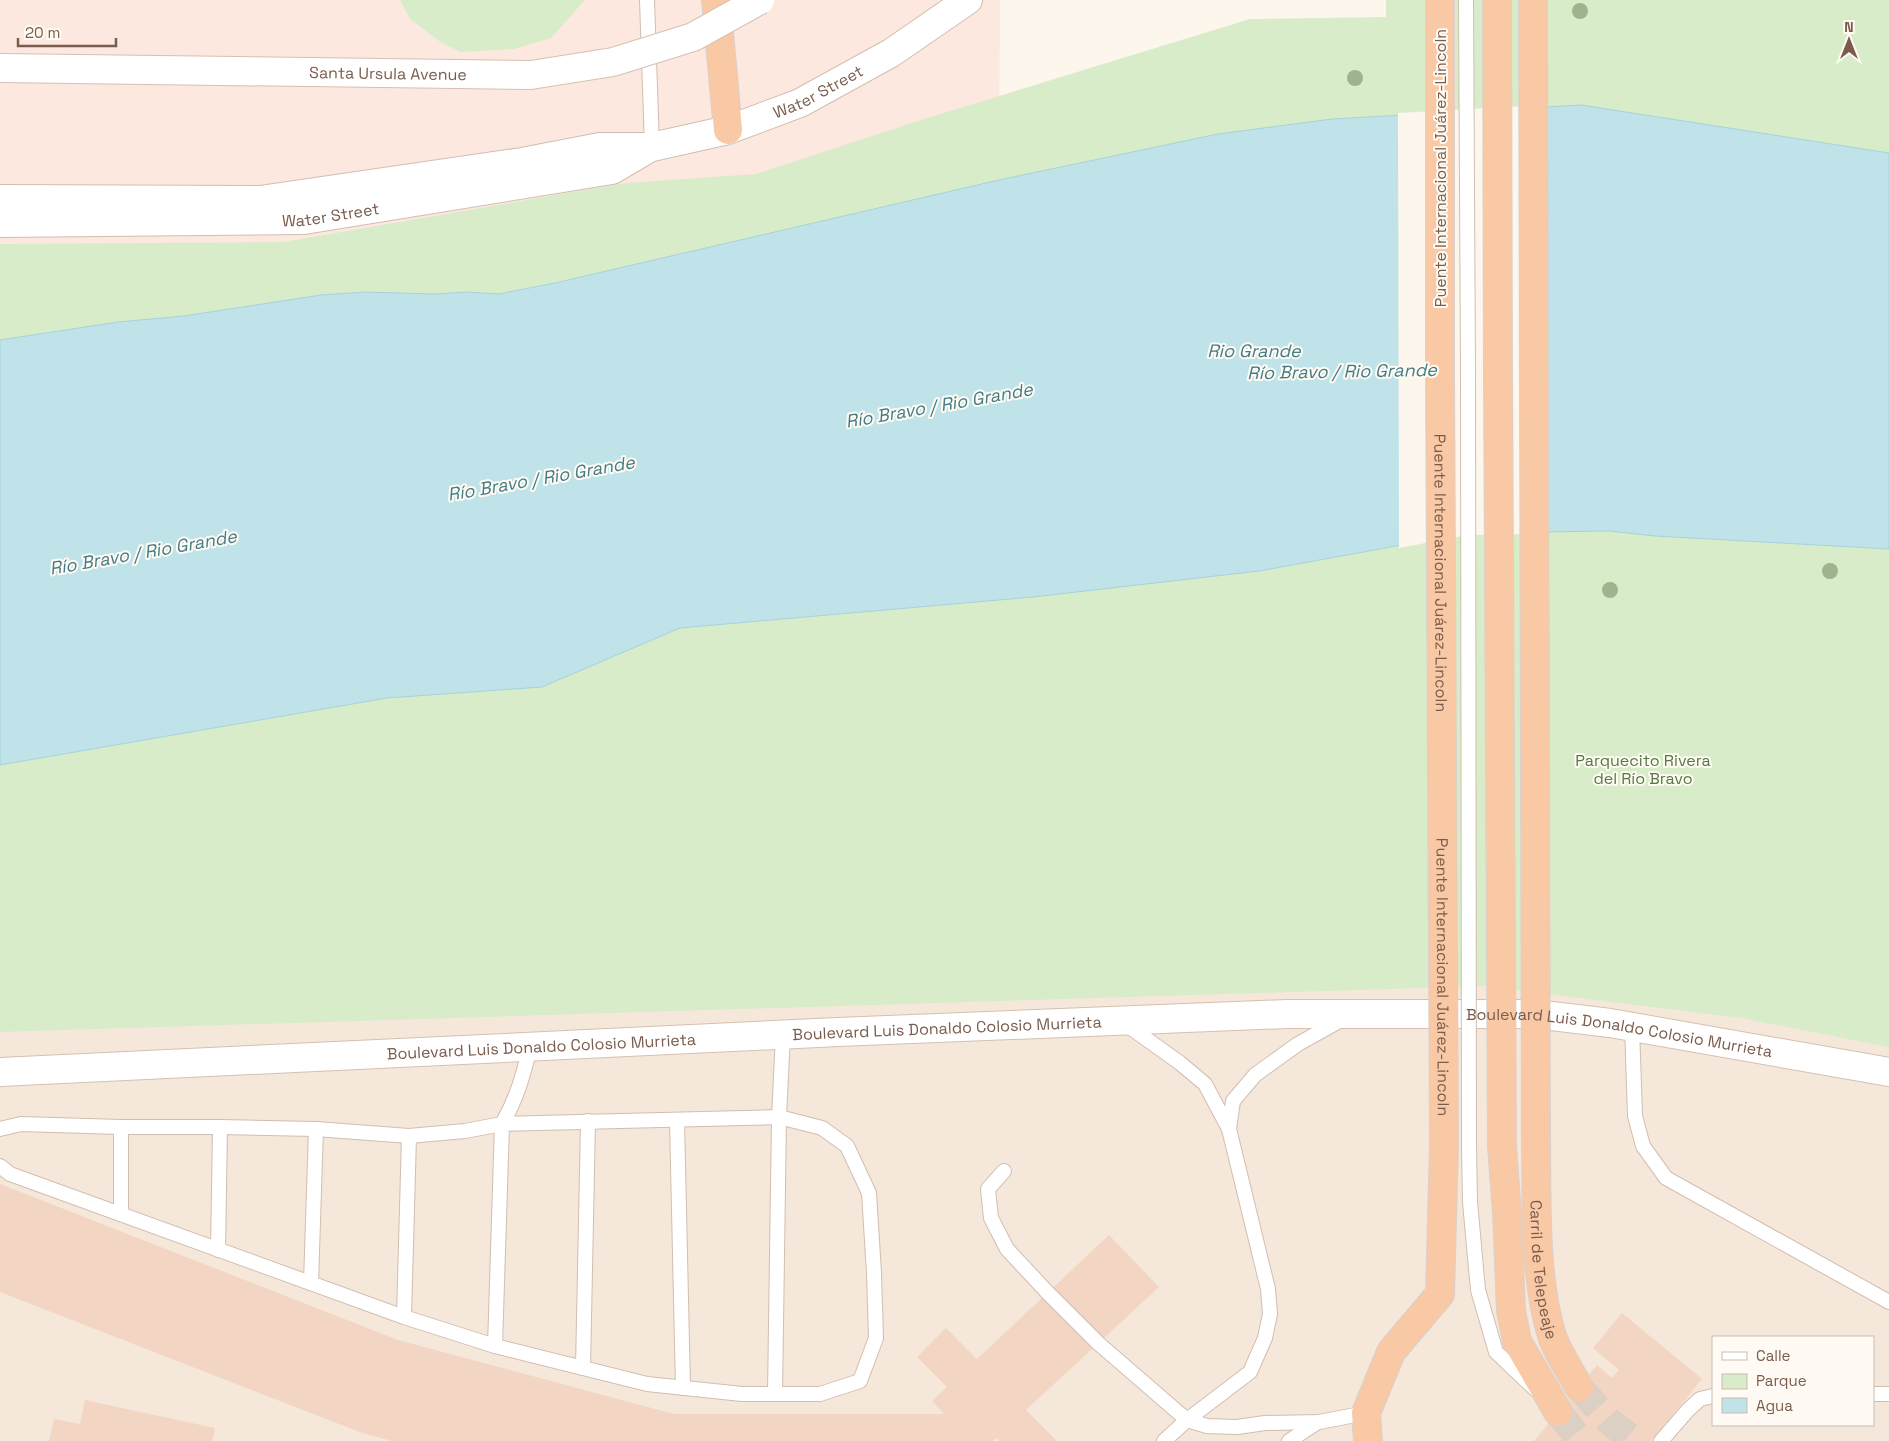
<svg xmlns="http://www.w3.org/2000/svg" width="1889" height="1441" viewBox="0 0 1889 1441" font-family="'Space Grotesk',sans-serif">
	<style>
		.residential { fill: #f5e8da; fill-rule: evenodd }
		.commercial { fill: #fde8e0 }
		.green { fill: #d8ecc9 }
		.water { fill: #bfe3e8; stroke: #a5d3da }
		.pier { fill: #fdf6ec }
		.building { fill: #f3d5c3 }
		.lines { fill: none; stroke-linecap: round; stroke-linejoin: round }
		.trunk-tunnel { stroke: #dcd0c4; stroke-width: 28; stroke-dasharray: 28 14; stroke-linecap: butt }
		.service-casing { stroke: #d1beb0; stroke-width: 16 }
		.tertiary-casing { stroke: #d1beb0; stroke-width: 30 }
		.secondary-casing { stroke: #d6c0b0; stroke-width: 30 }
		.trunk-casing { stroke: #dad1cd; stroke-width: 30 }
		.service { stroke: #fff; stroke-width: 14 }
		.tertiary { stroke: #fff; stroke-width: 28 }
		.secondary { stroke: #fff; stroke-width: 28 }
		.trunk { stroke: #f9c8a4; stroke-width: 28 }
		.service-bridge-casing { stroke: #d1beb0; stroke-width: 16; stroke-linecap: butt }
		.secondary-bridge-casing { stroke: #d6c0b0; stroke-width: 30; stroke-linecap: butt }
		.trunk-bridge-casing { stroke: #dad1cd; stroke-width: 30; stroke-linecap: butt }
		.service-bridge { stroke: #fff; stroke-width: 14 }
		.secondary-bridge { stroke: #fff; stroke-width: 28 }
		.trunk-bridge { stroke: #f9c8a4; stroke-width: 28 }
		.tree { fill: #a0b28e }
		.labels { text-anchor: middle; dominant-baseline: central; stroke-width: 4; stroke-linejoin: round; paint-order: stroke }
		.street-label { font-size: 16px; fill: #7a5c4d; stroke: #fffaf3 }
		.park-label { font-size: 16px; fill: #537a41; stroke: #fffaf3 }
		.water-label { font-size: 18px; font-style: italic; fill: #437c86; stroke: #fffaf3 }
	</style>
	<rect width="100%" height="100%" fill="#fdf6ec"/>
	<!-- residential -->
	<path class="residential" d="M1609 531 1655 536 1889 549V1441H0V765L477 692 542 687 680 628ZM1713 1337H1873V1425H1713Z"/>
	<!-- commercial -->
	<path class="commercial" d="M0 0H1000L999 180 559 282 184 316 0 340Z"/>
	<!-- green -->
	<g class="green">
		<path d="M400 0H585L551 38 514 49 460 52 439 41 410 19Z"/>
		<path d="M1386 0H1889V153L1732 129 1545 107 1332 119 499 294 467 292 435 294 366 292 321 295 184 316 118 322 0 340V244L283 242 626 183 756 174 921 120 1250 19 1386 17Z"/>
		<path d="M1609 531 1655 536 1889 549V1047L1741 1018 1485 986 0 1032V765L387 698 542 687 680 628 1033 597 1259 571 1468 533Z"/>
	</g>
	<!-- water -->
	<path class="water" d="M1581 105 1889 153V549L1655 536 1609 531 1468 533 1259 571 1033 597 680 628 542 687 387 698 0 765V340L118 322 184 316 321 295 366 292 435 294 467 292 499 294 559 282 999 180 1218 134 1332 119Z"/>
	<!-- pier -->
	<path class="pier" d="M1545 105 1546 534 1468 535 1399 548 1398 113Z"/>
	<!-- building -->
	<g class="building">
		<path d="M0 1184 398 1340 674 1414H944L932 1401 947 1387 917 1357 946 1328 977 1359 1109 1235 1159 1287 1026 1410 1057 1441H1000L997 1438 993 1441H392L362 1433 0 1292Z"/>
		<path d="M1622 1313 1702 1379 1651 1441H1534L1597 1365 1612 1378 1619 1370 1593 1348Z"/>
		<path d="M85 1400 215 1428 212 1441H49L54 1419 80 1424Z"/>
	</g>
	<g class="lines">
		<!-- trunk-tunnel -->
		<g class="trunk-tunnel">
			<path d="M1579 1387 1610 1422 1635 1441"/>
			<path d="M1558 1412 1581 1441"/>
		</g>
		<!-- service casing -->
		<g class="service-casing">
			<g id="service">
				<path d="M647 0 652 147"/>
				<path d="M1466 0 1468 374"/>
				<path d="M1124 1023 1180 1063 1205 1084 1229 1129 1268 1289 1270 1314 1265 1338 1250 1372 1187 1420 1164 1441"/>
				<path d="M1632 1027 1635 1116 1643 1146 1666 1178 1889 1302"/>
				<path d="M677 1120 683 1388"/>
				<path d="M0 1129 21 1124 121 1127H220L316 1129 409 1136 465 1131 502 1124C517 1098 523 1076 530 1047"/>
				<path d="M1229 1129 1233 1101 1255 1075 1298 1044 1343 1019"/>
				<path d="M1469 1146 1470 1202 1478 1290 1496 1352 1536 1390"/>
				<path d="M0 1166 10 1174 404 1317 495 1346 647 1384 742 1394H820L860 1381 876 1338 874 1273 869 1193 847 1146 822 1128 779 1117 783 1035"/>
				<path d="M1004 1171 988 1189 991 1218 1007 1249 1048 1293 1098 1343 1187 1420 1207 1426 1237 1427 1265 1423 1319 1422 1366 1413"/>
				<path d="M121 1214V1127"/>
				<path d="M218 1250 220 1127"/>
				<path d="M311 1283 316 1129"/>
				<path d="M404 1317 409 1136"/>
				<path d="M495 1346 502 1124 779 1117 775 1394"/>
				<path d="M583 1368 588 1121"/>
				<path d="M1873 1394H1889"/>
				<path d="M1289 1441 1318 1422"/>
				<path d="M1661 1441 1688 1410 1700 1399 1713 1396"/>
			</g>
		</g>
		<!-- tertiary casing -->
		<g class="tertiary-casing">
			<g id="tertiary">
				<path id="s1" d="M0 199 260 200 522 162 600 147H652L728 130 800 103 891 53 968 0"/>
				<path id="s2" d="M0 223 304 220 612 170 651 147"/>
			</g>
		</g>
		<!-- secondary casing -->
		<g class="secondary-casing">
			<g id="secondary">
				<path id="s3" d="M0 1072 838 1032 1287 1014H1535L1610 1023 1889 1072"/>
			</g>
		</g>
		<!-- trunk casing -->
		<g class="trunk-casing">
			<g id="trunk">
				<path d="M716 0 728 130"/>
				<path d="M1440 0V375"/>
				<path d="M1497 0 1498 373"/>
				<path d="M1502 1146 1507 1213 1511 1311 1517 1341 1558 1412"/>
				<path id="s4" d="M1536 1146C1537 1207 1534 1277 1552 1336 1558 1353 1570 1371 1579 1387"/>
				<path d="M1368 1441 1366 1413 1391 1352 1440 1294 1444 1146"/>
			</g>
		</g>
		<!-- service -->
		<use href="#service" class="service"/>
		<!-- tertiary -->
		<use href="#tertiary" class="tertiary"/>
		<!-- secondary -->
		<use href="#secondary" class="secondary"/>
		<!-- trunk -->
		<use href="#trunk" class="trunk"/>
		<!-- service-bridge casing -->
		<g class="service-bridge-casing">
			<path id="service-bridge" d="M1468 374 1469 1146"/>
		</g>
		<!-- secondary-bridge casing -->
		<g class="secondary-bridge-casing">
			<g id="secondary-bridge">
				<path id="s5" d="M0 68 531 75 613 62 693 37 760 0"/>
			</g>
		</g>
		<!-- trunk-bridge casing -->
		<g class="trunk-bridge-casing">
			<g id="trunk-bridge">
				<path d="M1533 0 1536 1146"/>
				<path d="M1498 373 1502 1146"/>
				<path id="s6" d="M1440 375 1444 1146"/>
			</g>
		</g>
		<!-- service-bridge -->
		<use href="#service-bridge" class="service-bridge"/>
		<!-- secondary-bridge -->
		<use href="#secondary-bridge" class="secondary-bridge"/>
		<!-- trunk-bridge -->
		<use href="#trunk-bridge" class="trunk-bridge"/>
	</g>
	<!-- trees -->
	<g class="tree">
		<circle cx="1580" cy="11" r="8"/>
		<circle cx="1355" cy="78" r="8"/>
		<circle cx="1830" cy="571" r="8"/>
		<circle cx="1610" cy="590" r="8"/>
	</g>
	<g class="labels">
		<!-- street labels -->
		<g class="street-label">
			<text stroke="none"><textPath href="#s5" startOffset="388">Santa Ursula Avenue</textPath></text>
			<text stroke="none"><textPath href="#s1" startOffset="832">Water Street</textPath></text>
			<text transform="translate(1440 168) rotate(-90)">Puente Internacional Juárez-Lincoln</text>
			<text stroke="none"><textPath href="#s2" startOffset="331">Water Street</textPath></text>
			<text stroke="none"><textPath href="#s6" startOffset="198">Puente Internacional Juárez-Lincoln</textPath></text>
			<text stroke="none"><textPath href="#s6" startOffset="602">Puente Internacional Juárez-Lincoln</textPath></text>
			<text stroke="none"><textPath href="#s3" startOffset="948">Boulevard Luis Donaldo Colosio Murrieta</textPath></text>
			<text stroke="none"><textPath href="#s3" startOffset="1622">Boulevard Luis Donaldo Colosio Murrieta</textPath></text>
			<text stroke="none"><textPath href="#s3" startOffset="542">Boulevard Luis Donaldo Colosio Murrieta</textPath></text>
			<text stroke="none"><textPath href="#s4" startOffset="124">Carril de Telepeaje</textPath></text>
		</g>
		<!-- park labels -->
		<g class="park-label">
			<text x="1643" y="760">Parquecito Rivera<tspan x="1643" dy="18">del Río Bravo</tspan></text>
		</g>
		<!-- water labels -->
		<g class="water-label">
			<text x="1254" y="350">Rio Grande</text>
			<text transform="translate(1342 371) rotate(-1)">Río Bravo / Rio Grande</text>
			<text transform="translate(939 405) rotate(-10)">Río Bravo / Rio Grande</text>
			<text transform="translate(541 478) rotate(-10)">Río Bravo / Rio Grande</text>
			<text transform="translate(143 552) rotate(-10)">Río Bravo / Rio Grande</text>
		</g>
	</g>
	<!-- legend -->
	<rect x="1712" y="1336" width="162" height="90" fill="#fffaf3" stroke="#cabbb1"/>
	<rect x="1722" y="1352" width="25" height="8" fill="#ffffff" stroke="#cabbb1"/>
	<text x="1756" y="1361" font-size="15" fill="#7a5c4d">Calle</text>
	<rect x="1722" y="1374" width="25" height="15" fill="#d8ecc9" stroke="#cabbb1"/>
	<text x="1756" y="1386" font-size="15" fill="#7a5c4d">Parque</text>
	<rect x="1722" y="1398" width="25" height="15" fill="#bfe3e8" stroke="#cabbb1"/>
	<text x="1756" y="1411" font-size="15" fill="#7a5c4d">Agua</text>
	<!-- north arrow -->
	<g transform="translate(1849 40)" stroke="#fffaf3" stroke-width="4" paint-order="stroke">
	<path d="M0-4L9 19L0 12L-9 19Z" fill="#7a5c4d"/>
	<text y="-8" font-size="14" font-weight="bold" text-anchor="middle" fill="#7a5c4d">N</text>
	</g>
	<!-- scale -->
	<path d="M18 38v8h98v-8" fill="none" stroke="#7a5c4d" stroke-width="2.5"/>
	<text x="25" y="38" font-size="15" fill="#7a5c4d" stroke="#fffaf3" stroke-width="4" paint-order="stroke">20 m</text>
</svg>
